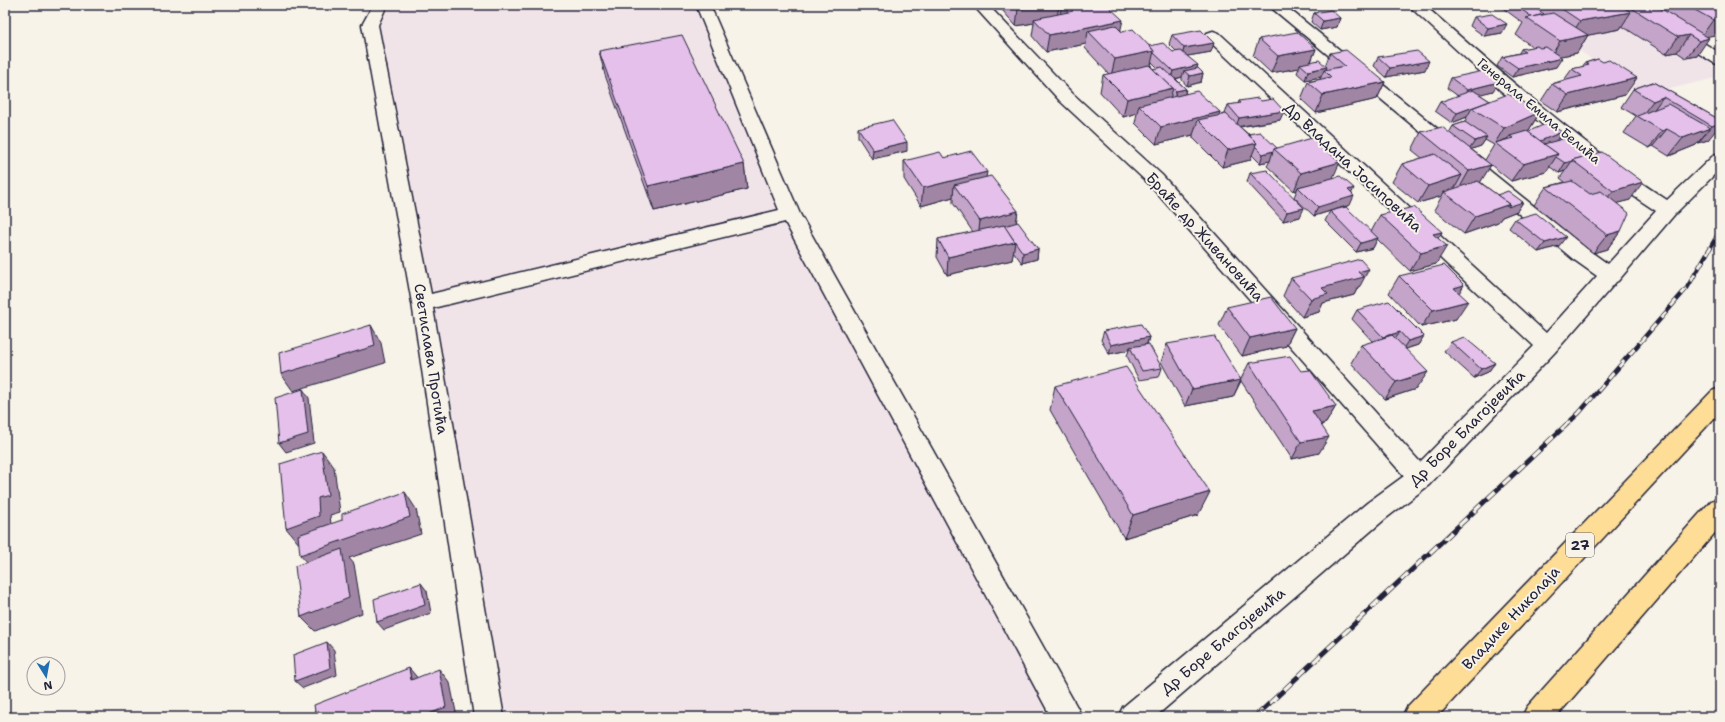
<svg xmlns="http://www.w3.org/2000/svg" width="1725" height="722" viewBox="0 0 1725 722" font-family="'Shantell Sans',sans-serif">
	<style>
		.built { fill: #f1e4e9 }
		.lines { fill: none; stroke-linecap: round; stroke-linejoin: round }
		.minor-casing { stroke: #22223b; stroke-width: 3 }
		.major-casing { stroke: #22223b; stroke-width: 3 }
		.minor { fill: #f7f3e8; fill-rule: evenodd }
		.major { fill: #fedd96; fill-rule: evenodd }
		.rail-far1-casing { stroke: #22223b; stroke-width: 4.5 }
		.rail-casing { stroke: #22223b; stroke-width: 5 }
		.rail-far1 { stroke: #f7f3e8; stroke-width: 3; stroke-dasharray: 8; stroke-linecap: butt }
		.rail { stroke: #f7f3e8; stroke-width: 3.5; stroke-dasharray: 10; stroke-linecap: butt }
		.wall { fill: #c4a5c9; stroke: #22223b; fill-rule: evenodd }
		.shaded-wall { fill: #a086a4; stroke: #22223b }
		.building { fill: #e4c0ea; stroke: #22223b }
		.labels { text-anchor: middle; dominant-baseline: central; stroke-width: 4; stroke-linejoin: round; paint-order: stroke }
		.far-street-label { font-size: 13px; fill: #22223b; stroke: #f7f3e8 }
		.shield { fill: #f7f3e8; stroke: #62616f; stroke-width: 1 }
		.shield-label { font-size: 14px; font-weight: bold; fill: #22223b }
		.street-label { font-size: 15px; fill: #22223b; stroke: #f7f3e8 }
	</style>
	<rect width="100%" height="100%" fill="#f7f3e8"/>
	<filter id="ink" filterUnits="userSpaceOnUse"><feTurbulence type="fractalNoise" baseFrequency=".025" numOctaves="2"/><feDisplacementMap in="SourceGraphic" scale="8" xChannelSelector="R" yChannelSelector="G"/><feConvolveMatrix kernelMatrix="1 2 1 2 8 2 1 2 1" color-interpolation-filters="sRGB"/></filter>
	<g filter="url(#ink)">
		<!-- built -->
		<g class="built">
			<path d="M362 5H703L790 214 1067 717H489L370 25Z"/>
			<path d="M1543 5H1623L1706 58 1718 73 1715 78 1641 96 1525 10Z"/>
		</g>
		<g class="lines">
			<!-- minor casing -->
			<g class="minor-casing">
				<g id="minor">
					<path d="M373 5H387L378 25 431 294 779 210 696 5H710L800 214 1077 707 1082 717H1051L785 222 433 308 504 717H474L412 303 362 25Z"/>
					<path d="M973 5H988L1072 93 1162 175 1420 462 1534 346 1207 39 1205 36 1207 33 1213 31 1219 33 1546 333 1597 276 1573 259 1268 5H1284L1587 249 1608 264 1656 211 1617 185 1500 90 1408 5H1424C1502 73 1580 144 1667 200L1714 155 1720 153V169L1675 214 1618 281 1616 282 1555 352 1429 485 1385 519 1155 717H1118L1123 707 1367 503 1404 476 1148 183 1060 101Z"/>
					<path d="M1624 5H1641L1720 53V65L1714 63 1626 8Z"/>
				</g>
			</g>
			<!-- major casing -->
			<g class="major-casing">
				<g id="major">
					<path d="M1720 388V412L1437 717H1402L1407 707 1712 391Z"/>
					<path d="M1720 498V527L1556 717H1522L1527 707 1711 501Z"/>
				</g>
			</g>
			<!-- minor -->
			<use href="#minor" class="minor"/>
			<!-- major -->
			<use href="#major" class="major"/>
			<!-- rail-far1 casing -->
			<g class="rail-far1-casing">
				<path id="rail-far1" d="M1565 426 1579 413 1687 288 1720 231"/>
			</g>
			<!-- rail casing -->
			<g class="rail-casing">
				<path id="rail" d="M1255 717 1566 425"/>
			</g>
			<!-- rail-far1 -->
			<use href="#rail-far1" class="rail-far1"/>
			<!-- rail -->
			<use href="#rail" class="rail"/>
		</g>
		<!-- wall -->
		<g class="wall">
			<path d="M1000 5H1107L1122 32 1150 46 1173 52H1177L1169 44 1172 35 1211 52 1187 56 1197 69 1203 73 1201 82 1187 86 1182 80V77L1176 79 1186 89 1185 94 1220 112 1219 115 1225 114 1228 105 1238 104 1239 101 1280 120 1240 127 1248 134 1277 148 1333 178 1352 193 1350 205 1314 216 1294 197 1297 190 1294 191 1267 166 1270 161 1260 163 1252 155 1250 160 1222 167 1193 138V135L1156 144 1135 123 1137 113 1123 117 1100 92 1103 75 1109 74 1085 48 1086 44 1046 52 1032 36 1034 23 1016 26 1003 11V7H1002ZM1152 62 1158 68 1153 69 1151 66Z"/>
			<path d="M1500 5H1720V34L1706 36 1697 56 1686 58 1677 52 1666 54 1622 26 1620 29 1588 35 1577 53 1560 56 1556 67 1512 77 1497 66 1502 57 1519 53 1521 49 1533 47 1516 35 1523 23 1500 6Z"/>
			<path d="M1314 13 1340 18 1337 27 1320 30 1311 22Z"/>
			<path d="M1474 17 1502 33 1484 36 1470 26Z"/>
			<path d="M1259 39 1316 49 1311 62 1325 66 1330 53 1385 82 1377 99 1316 113 1301 99 1308 82 1320 79 1321 77 1305 80 1297 73 1299 68 1271 73 1253 56Z"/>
			<path d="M599 51 744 164 747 189 654 211 605 75Z"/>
			<path d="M1378 57 1425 70 1386 77 1374 66Z"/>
			<path d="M1598 59 1625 95 1557 112 1541 101 1552 84 1564 80 1572 69 1582 67 1585 63Z"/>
			<path d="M1451 78 1493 91 1479 94 1490 101 1540 112 1529 130 1524 132 1557 140 1630 200 1617 203 1621 231 1607 249 1593 253 1534 205 1546 187 1565 182 1560 178 1565 171 1559 173 1550 167 1546 172 1511 181 1491 165 1480 182 1497 195 1523 202 1517 211 1502 217 1498 222 1464 234 1434 210 1442 196 1418 203 1392 182 1402 164 1422 158 1412 150 1421 132 1449 133 1453 126 1465 122 1467 117 1452 123 1435 111 1440 102 1458 96 1447 88ZM1485 140 1494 145 1485 160 1471 149 1481 146Z"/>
			<path d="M1653 82 1720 120 1708 140 1697 143 1696 145 1669 156 1653 146 1649 148 1624 133 1636 116 1621 107 1633 89Z"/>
			<path d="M858 128 907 151 872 159 858 137Z"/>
			<path d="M944 158 986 177 1018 211 1016 223 1038 249 1037 259 1022 263 1013 251 1012 260 947 275 937 257 938 239 973 232 953 203V197L921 206 904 179V161Z"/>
			<path d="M1250 173 1300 217 1283 221 1247 182Z"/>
			<path d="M1330 211 1371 232 1380 215 1442 232 1438 238 1436 264 1410 271 1377 239 1373 248 1356 252 1325 221Z"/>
			<path d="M1515 219 1559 246 1538 252 1509 228Z"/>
			<path d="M1399 276 1459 293 1456 319 1421 327 1389 293Z"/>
			<path d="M1291 278 1360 286 1358 287 1354 295 1323 303 1319 312 1302 317 1283 296Z"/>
			<path d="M1227 307 1295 328 1286 346 1242 356 1219 325Z"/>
			<path d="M1357 310 1424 336 1418 345 1406 349 1416 389 1385 399 1351 363 1361 345 1373 342 1352 319Z"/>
			<path d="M1104 331 1149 337 1147 345 1162 368 1159 377 1139 380 1127 356 1129 350 1109 354 1101 340Z"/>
			<path d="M1451 342 1495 363 1488 372 1474 378 1444 351Z"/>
			<path d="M1167 344 1241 379 1249 363 1301 371 1336 406 1326 423 1321 425 1319 453 1292 459 1241 381 1233 397 1185 406 1161 362Z"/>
			<path d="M1055 386 1198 515 1124 538 1050 410Z"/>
		</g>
		<!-- shaded-wall -->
		<g class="shaded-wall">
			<path d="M1040 5H1059L1057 18 1034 19V23L1016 26 1018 9Z"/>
			<path d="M1062 5H1078L1073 11 1068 6 1067 13 1060 14Z"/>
			<path d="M1631 12 1620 29 1569 39 1580 21Z"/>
			<path d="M1340 18 1337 27 1320 30 1323 21Z"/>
			<path d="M1720 19V34L1700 38 1713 20Z"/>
			<path d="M1123 20 1119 37 1088 31 1086 44 1046 52 1049 35Z"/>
			<path d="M1507 24 1502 33 1484 36 1488 28Z"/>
			<path d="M1588 35 1577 53 1550 58 1560 41Z"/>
			<path d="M1689 35 1677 52 1666 54 1678 37Z"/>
			<path d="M1709 38 1697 56 1686 58 1699 41Z"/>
			<path d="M1214 43 1211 52 1182 57 1184 48Z"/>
			<path d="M1316 49 1309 66 1300 64 1299 68 1271 73 1278 56Z"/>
			<path d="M1154 51 1150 68 1111 76 1115 59Z"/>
			<path d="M1562 58 1556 67 1512 77 1518 68Z"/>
			<path d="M1429 61 1425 70 1386 77 1390 68Z"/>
			<path d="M1198 65 1195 75 1184 71 1182 77 1171 80 1173 71Z"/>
			<path d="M1327 67 1325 71 1324 70 1321 77 1305 80 1308 71Z"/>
			<path d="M1203 73 1201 82 1187 86 1190 76Z"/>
			<path d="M1637 78 1625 95 1557 112 1568 95Z"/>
			<path d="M1385 82 1377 99 1316 113 1323 95Z"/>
			<path d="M1499 82 1493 91 1462 99 1467 90Z"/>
			<path d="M1173 88 1168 106 1139 105 1137 113 1123 117 1127 99Z"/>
			<path d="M1186 89 1184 98 1174 100 1176 91Z"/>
			<path d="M1663 97 1650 115 1640 118 1653 101Z"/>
			<path d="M1490 101 1472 108 1467 117 1452 123 1457 113Z"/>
			<path d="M1284 111 1280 120 1236 127 1239 118Z"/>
			<path d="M1220 112 1214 130 1198 120 1193 135 1156 144 1161 127Z"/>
			<path d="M1540 112 1529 130 1512 137 1510 136 1507 139 1495 143 1504 128Z"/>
			<path d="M1720 123V125L1708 140 1698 143 1712 126Z"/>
			<path d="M1710 128 1696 145 1669 156 1683 138Z"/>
			<path d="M1667 129 1653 146 1649 148 1662 131Z"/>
			<path d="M1562 132 1556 141 1541 147 1537 142Z"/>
			<path d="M1487 137 1481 146 1469 150 1475 141Z"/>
			<path d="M907 142V151L872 159 873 150Z"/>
			<path d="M1257 143 1250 160 1222 167 1228 150Z"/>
			<path d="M1273 151 1270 161 1260 163 1263 154Z"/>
			<path d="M1558 154 1546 172 1511 181 1523 164Z"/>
			<path d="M1572 161 1565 171 1559 173 1565 163Z"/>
			<path d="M1340 162 1332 180 1298 187 1297 190 1294 191 1301 173Z"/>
			<path d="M744 164 747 189 654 211 648 186Z"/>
			<path d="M1491 165 1480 183 1459 189 1469 171Z"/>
			<path d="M987 172 984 189 954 185 953 197 921 206 923 188Z"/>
			<path d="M1462 175 1452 193 1444 192 1442 196 1418 203 1428 186Z"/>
			<path d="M1643 182 1630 200 1599 208 1613 191Z"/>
			<path d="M1354 188 1350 197 1354 196 1350 205 1314 216 1318 207 1348 190Z"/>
			<path d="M1523 202 1517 211 1502 217 1498 222 1464 234 1475 216 1510 204Z"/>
			<path d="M1304 208 1300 217 1283 221 1287 212Z"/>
			<path d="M1018 211 1015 229 978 239 980 221Z"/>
			<path d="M1621 231 1607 249 1593 253 1607 235Z"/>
			<path d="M1442 232 1431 250 1433 234Z"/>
			<path d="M1566 237 1559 246 1538 252 1545 243Z"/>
			<path d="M1378 238 1373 248 1356 252 1361 243Z"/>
			<path d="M1015 242 1012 260 947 275 948 257Z"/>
			<path d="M1447 246 1436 264 1410 271 1421 253Z"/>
			<path d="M1038 249 1037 259 1022 263 1023 253Z"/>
			<path d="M1369 269 1360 286 1358 287 1354 295 1323 303 1319 312 1302 317 1311 299 1322 288 1358 272Z"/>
			<path d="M1464 285 1453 303 1454 288Z"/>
			<path d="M1468 301 1456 319 1421 327 1433 310Z"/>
			<path d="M371 325 381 343 385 363 293 391 281 374Z"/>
			<path d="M1295 328 1286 346 1242 356 1250 338Z"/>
			<path d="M1400 332 1394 341 1377 347 1383 337Z"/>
			<path d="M1424 336 1418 345 1402 350 1408 341Z"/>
			<path d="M1149 337 1146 346 1130 347 1129 350 1109 354 1111 345Z"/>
			<path d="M1495 363 1488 372 1474 378 1481 369Z"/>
			<path d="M1428 372 1416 389 1385 399 1396 382Z"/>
			<path d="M1241 380 1233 397 1185 406 1192 389Z"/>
			<path d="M303 389 309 398 314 443 286 452 279 443Z"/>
			<path d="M1336 406 1326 423 1302 429 1312 411Z"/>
			<path d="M1329 437 1319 453 1292 459 1301 442Z"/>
			<path d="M322 451 334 467 340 512 330 515 332 533 299 544 286 528 318 498Z"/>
			<path d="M405 492 416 509 421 534 349 558 354 564 362 613 315 631 301 617 314 571 300 555Z"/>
			<path d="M1210 492 1198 515 1124 538 1133 515Z"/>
			<path d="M421 583 427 591 431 613 384 630 377 622Z"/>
			<path d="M327 642 334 650 337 675 303 688 295 681Z"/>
			<path d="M409 668 421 682 411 680Z"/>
			<path d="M439 669 450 683 457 717H422Z"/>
		</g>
		<!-- building -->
		<g class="building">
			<path d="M1014 5H1040L1018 9Z"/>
			<path d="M1074 5H1107L1123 20 1049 35 1034 19 1073 11 1068 6Z"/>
			<path d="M1515 5H1531L1544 14 1532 17Z"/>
			<path d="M1556 5H1620L1631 12 1580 21Z"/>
			<path d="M1627 5H1655L1709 38 1699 41 1689 35 1678 37Z"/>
			<path d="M1686 5H1716L1720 7V19L1713 20Z"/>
			<path d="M1331 10 1340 18 1323 21 1314 13Z"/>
			<path d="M1553 13 1588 35 1560 41 1526 18Z"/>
			<path d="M1492 14 1507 24 1488 28 1474 17Z"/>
			<path d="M1115 25 1122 32 1133 29 1154 51 1115 59 1088 31Z"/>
			<path d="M1201 30 1214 43 1184 48 1172 35Z"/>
			<path d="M1297 32 1316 49 1278 56 1259 39Z"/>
			<path d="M682 35 744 164 648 186 599 51Z"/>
			<path d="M1163 43 1173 52 1181 51 1198 65 1173 71 1154 53V51L1150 46Z"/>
			<path d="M1537 46 1540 48 1546 47 1562 58 1518 68 1502 57 1525 52 1521 49Z"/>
			<path d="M1346 50 1385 82 1323 95 1308 82 1331 77 1324 70 1345 66 1330 53Z"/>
			<path d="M1417 51 1429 61 1390 68 1378 57Z"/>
			<path d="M1598 59 1603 62 1609 60 1637 78 1568 95 1552 84 1582 76 1572 69 1589 65 1585 63Z"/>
			<path d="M1319 60 1327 67 1308 71 1300 64Z"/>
			<path d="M1149 65 1173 88 1127 99 1103 75Z"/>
			<path d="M1162 67 1186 89 1176 91 1153 69Z"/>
			<path d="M1198 68 1203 73 1190 76 1184 71Z"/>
			<path d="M1483 71 1499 82 1467 90 1451 78Z"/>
			<path d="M1653 82 1720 120V123L1712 126 1663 97 1653 101 1633 89Z"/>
			<path d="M1473 90 1490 101 1457 113 1440 102Z"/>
			<path d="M1197 91 1220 112 1161 127 1139 105Z"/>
			<path d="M1508 94 1540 112 1504 128 1472 108Z"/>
			<path d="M1258 98 1261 101 1273 99 1284 111 1239 118 1228 105 1241 103 1239 101Z"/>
			<path d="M1668 104 1710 128 1683 138 1667 129 1662 131 1637 116Z"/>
			<path d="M1226 114 1257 143 1228 150 1198 120Z"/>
			<path d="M892 120 907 142 873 150 858 128Z"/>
			<path d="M1465 122 1487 137 1475 141 1453 126Z"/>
			<path d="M1548 123 1562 132 1540 141 1527 132Z"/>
			<path d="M1442 127 1491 165 1469 171 1421 132Z"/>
			<path d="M1527 131 1558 154 1523 164 1495 143 1513 138 1510 136Z"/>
			<path d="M1260 132 1277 148 1274 149 1273 151 1263 154 1255 146 1257 143 1248 134Z"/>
			<path d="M1312 138 1340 162 1301 173 1274 149Z"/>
			<path d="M1566 138 1591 155 1572 160V161L1565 163 1556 157 1558 154 1544 144Z"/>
			<path d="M971 151 987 172 923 188 904 161 940 152 944 158Z"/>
			<path d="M1602 152 1643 182 1613 191 1572 160Z"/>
			<path d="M1435 154 1462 175 1428 186 1402 164Z"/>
			<path d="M1267 170 1304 208 1287 212 1250 173Z"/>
			<path d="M991 176 1018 211 980 221 954 185Z"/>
			<path d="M1340 176 1354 188 1348 190 1354 196 1318 207 1298 187Z"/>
			<path d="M1478 181 1510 204 1475 216 1444 192Z"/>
			<path d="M1572 181 1590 194 1601 191 1629 213 1621 231 1607 235 1546 187Z"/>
			<path d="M1508 191 1523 202 1508 207 1510 204 1497 195Z"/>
			<path d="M1346 207 1378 238 1361 243 1330 211Z"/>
			<path d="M1414 207 1442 232 1433 234 1447 246 1421 253 1380 215Z"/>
			<path d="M1536 213 1566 237 1545 243 1515 219Z"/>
			<path d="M1018 222 1038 249 1023 253 1004 226Z"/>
			<path d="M1004 225 1015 242 948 257 938 239Z"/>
			<path d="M1360 259 1369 269 1358 272 1364 277 1322 288 1328 294 1311 299 1291 278Z"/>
			<path d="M1444 265 1464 285 1454 288 1468 301 1433 310 1399 276Z"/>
			<path d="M1271 297 1295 328 1250 338 1227 307Z"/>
			<path d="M1389 301 1424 336 1408 341 1400 332 1383 337 1357 310Z"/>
			<path d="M1141 324 1149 337 1111 345 1104 331Z"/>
			<path d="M371 325 375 346 281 374 279 353Z"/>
			<path d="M1392 335 1428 372 1396 382 1361 345Z"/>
			<path d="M1214 336 1241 380 1192 389 1167 344Z"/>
			<path d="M1464 337 1495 363 1481 369 1451 342Z"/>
			<path d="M1149 344 1162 368 1142 371 1130 347Z"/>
			<path d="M1290 356 1301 371 1310 370 1336 406 1312 411 1329 437 1301 442 1249 363Z"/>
			<path d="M1126 367 1210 492 1133 515 1055 386Z"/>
			<path d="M303 389 308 434 279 443 275 398Z"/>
			<path d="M322 451 328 495 318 498 319 516 286 528 280 464Z"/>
			<path d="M405 492 410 517 300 555 298 535 342 520V514Z"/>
			<path d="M342 549 349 598 301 617 295 566Z"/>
			<path d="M421 583 425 605 377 622 374 599Z"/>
			<path d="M327 642 330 668 295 681 293 655Z"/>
			<path d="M409 668 411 680 439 669 446 707 422 717H316L314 705Z"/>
		</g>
	</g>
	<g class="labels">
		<!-- far-street labels -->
		<g class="far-street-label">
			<text transform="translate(1539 111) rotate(40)">Генерала Емила Белића</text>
		</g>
		<!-- shield labels -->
		<rect class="shield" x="1566" y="533" width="28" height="24" rx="3"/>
		<g class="shield-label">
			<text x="1580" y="545">27</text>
		</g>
		<!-- street labels -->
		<g class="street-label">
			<text transform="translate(1353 167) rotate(43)">Др Владана Јосиповића</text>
			<text transform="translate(1205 237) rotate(48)">Браће др Живановића</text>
			<text transform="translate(431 359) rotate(81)">Светислава Протића</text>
			<text transform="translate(1467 428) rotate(-45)">Др Боре Благојевића</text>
			<text transform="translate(1511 618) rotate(-47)">Владике Николаја</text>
			<text transform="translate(1223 641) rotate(-40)">Др Боре Благојевића</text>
		</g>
	</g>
	<!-- margin -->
	<rect width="1725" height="722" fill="none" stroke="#f7f3e8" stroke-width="20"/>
	<rect x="10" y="10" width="1705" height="702" fill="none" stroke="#22223b" stroke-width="1.5" filter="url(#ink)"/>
	<!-- north arrow -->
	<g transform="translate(46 676) rotate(169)"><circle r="19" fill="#f7f3e8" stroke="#a29fa3"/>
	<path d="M0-3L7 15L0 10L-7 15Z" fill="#1f6fb2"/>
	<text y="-6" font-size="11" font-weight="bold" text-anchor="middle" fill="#22223b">N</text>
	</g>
</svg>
